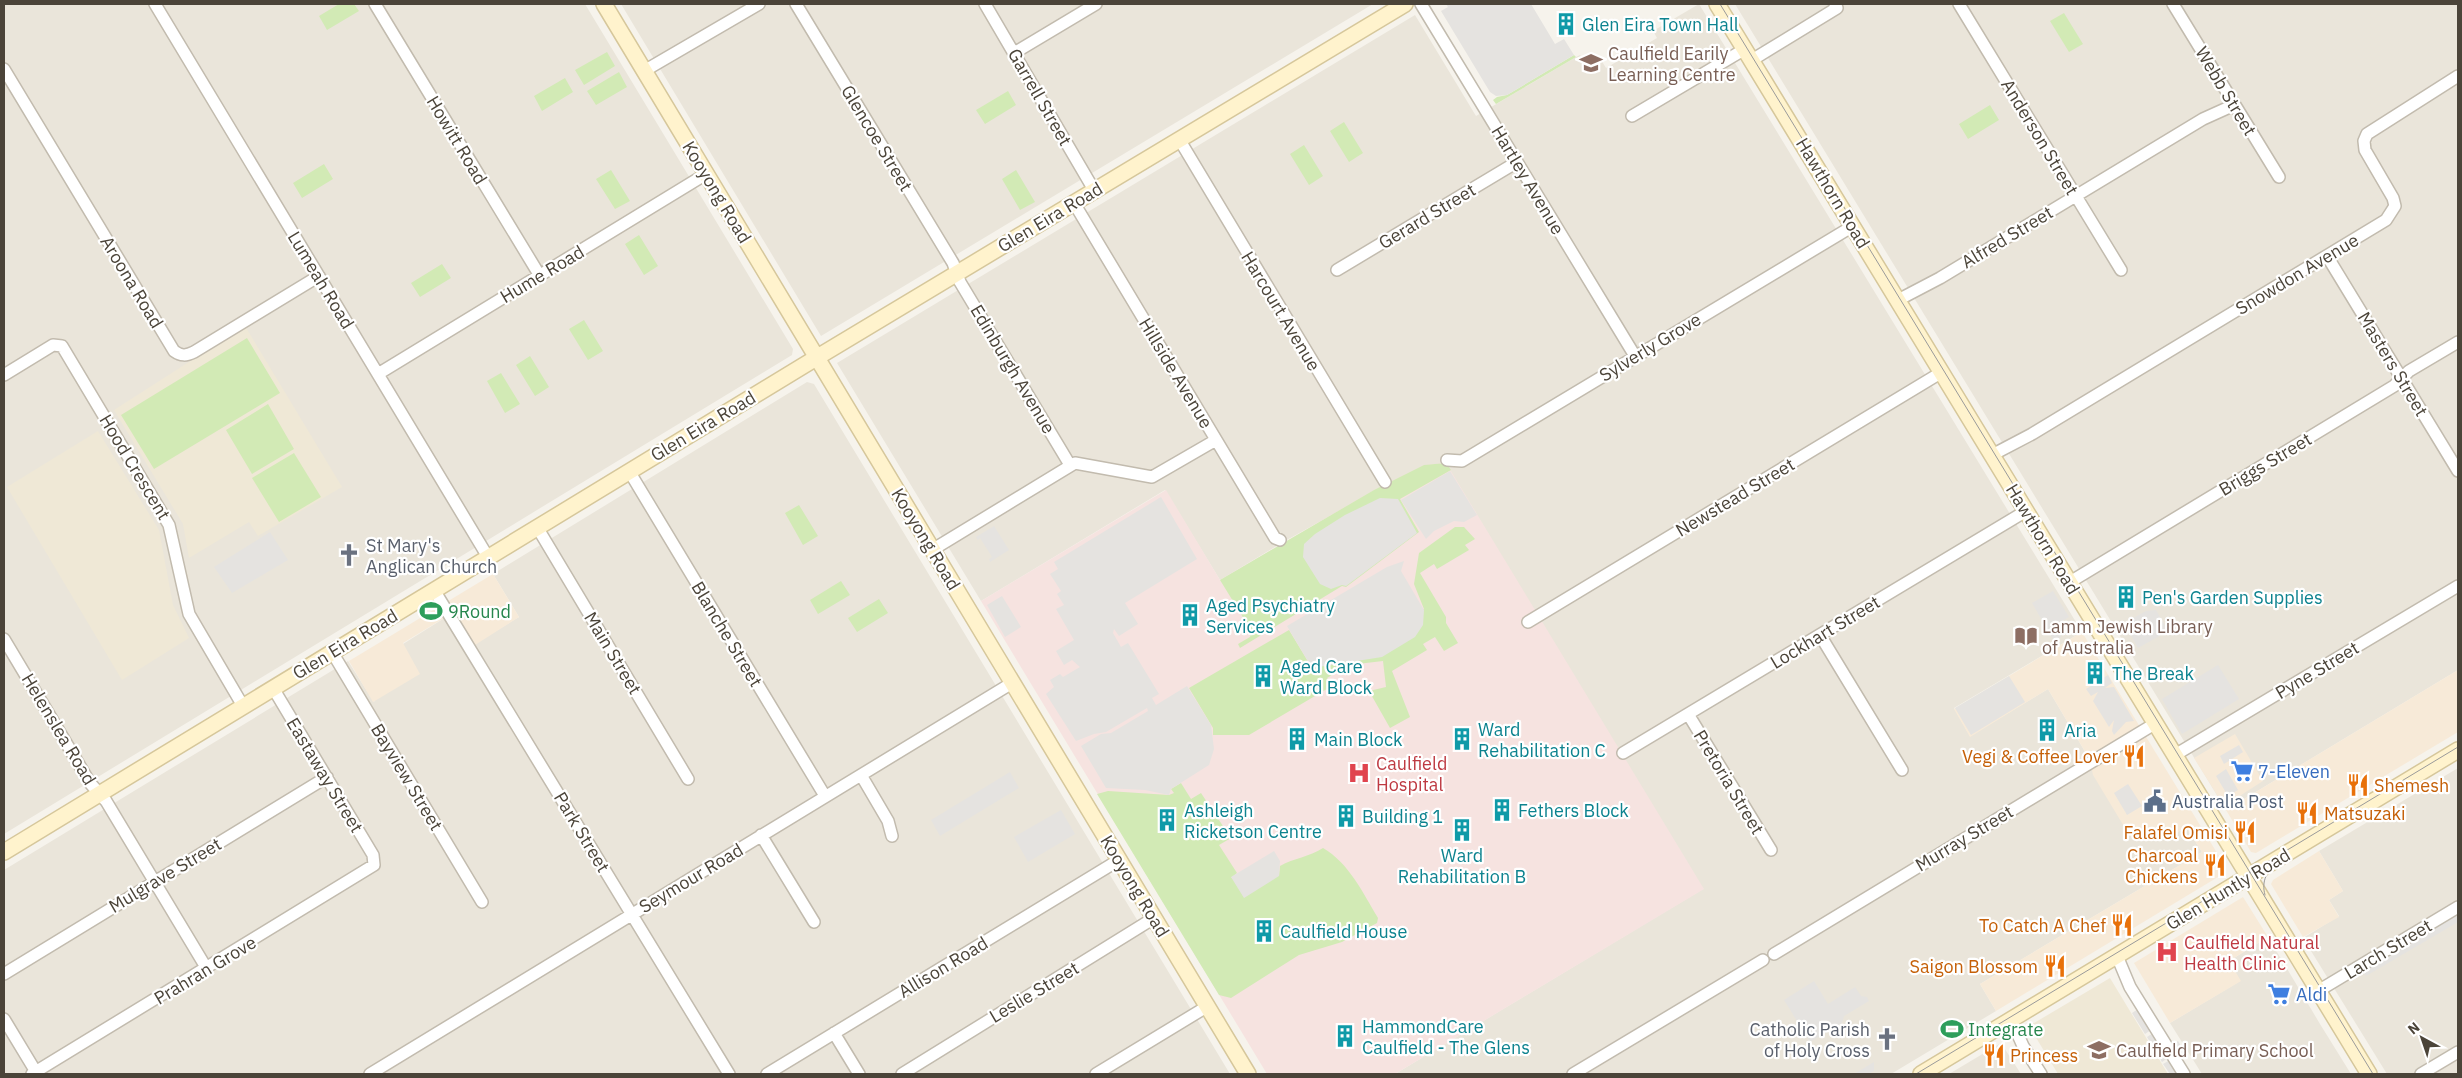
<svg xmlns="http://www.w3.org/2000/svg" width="2462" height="1078" viewBox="0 0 2462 1078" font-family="'IBM Plex Sans',sans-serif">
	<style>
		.residential { fill: #eae5da }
		.commercial { fill: #f7ead8 }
		.education { fill: #efe8d6 }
		.medical { fill: #f6e3e0 }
		.green { fill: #d2eab5 }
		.parking { fill: #e5e3e0 }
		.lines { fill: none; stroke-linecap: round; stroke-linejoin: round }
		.street-casing { stroke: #c2bbae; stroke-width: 14 }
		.secondary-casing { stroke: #d6c79b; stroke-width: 18 }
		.street { stroke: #fff; stroke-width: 11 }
		.secondary { stroke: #fff3cd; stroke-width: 15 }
		.tram { stroke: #9a9a9a; stroke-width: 1 }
		.labels { text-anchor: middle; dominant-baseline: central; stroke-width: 4.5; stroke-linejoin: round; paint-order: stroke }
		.culture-label { font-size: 18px; fill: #0d838f; stroke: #fff; text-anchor: start }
		.education-label { font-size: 18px; fill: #785e54; stroke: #fff; text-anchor: start }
		.street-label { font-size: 18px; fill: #4b4439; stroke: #fff }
		.worship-label { font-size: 18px; fill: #5b616d; stroke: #fff; text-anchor: start }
		.leisure-label { font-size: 18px; fill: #27864d; stroke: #fff; text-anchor: start }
		.food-label { font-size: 18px; fill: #c56008; stroke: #fff; text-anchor: end }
		.health-label { font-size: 18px; fill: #be3a42; stroke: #fff; text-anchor: start }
		.shop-label { font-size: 18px; fill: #366cbe; stroke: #fff; text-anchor: start }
		.service-label { font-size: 18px; fill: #4e5e75; stroke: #fff; text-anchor: start }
	</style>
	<rect width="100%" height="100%" fill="#f6f3ec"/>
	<!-- residential -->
	<path class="residential" d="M4 4H585L793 349 792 355 4 834Z
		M621 4H1373L821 336Z
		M1699 4 2082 632 1954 708 1970 736 2048 689 2090 760 2156 828 2174 830 2176 833 2186 827 2202 852 1980 984 1996 1011 1891 1074H1395L1703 889 1380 488 1285 541 1220 580 1165 490 981 601 837 363 1415 15 1476 116 1576 57 1580 55 1583 60 1593 53 1598 55 1606 68 1657 38 1653 31Z
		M1735 4H2458V670L2226 810Z
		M807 382 814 384 1230 1074H4V870L348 661 374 702 403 644 454 612 474 644 519 617 493 574Z
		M2458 768V1074H2387L2303 938 2339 916 2329 900 2343 891 2319 851Z
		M2268 937 2320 1024 2351 1074H2202L2170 1023 2240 981 2229 961Z
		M2001 1043 2021 1074H1949Z"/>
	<!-- commercial -->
	<path class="commercial" d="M493 574 519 617 475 645 454 612 403 643 420 674 373 702 349 661Z
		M2082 632 2225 866 2223 874 1996 1011 1980 984 2202 852 2186 827 2176 833 2174 831 2162 837 2156 829 2143 836 2128 833 2093 775 2090 760 2048 689 1970 737 1954 709Z
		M2458 670V732L2256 853 2251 852 2226 810Z
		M2235 734 2263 781 2224 806 2194 758Z
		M2319 851 2343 891 2329 900 2339 917 2303 937 2271 884 2273 880Z
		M2243 897 2268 937 2229 961 2241 981 2170 1023 2134 963Z"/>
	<!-- education -->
	<path class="education" d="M245 326 342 487 258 536 249 522 189 558 183 524 114 410Z
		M98 431 159 530 173 605 189 638 122 680 7 487Z
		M2110 978 2168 1074H2058L2029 1026Z"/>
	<!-- medical -->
	<path class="medical" d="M1446 463 1704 889 1395 1074H1267L981 601 1166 490 1220 580 1374 490 1424 465Z"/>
	<!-- green -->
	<path class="green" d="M339 4H354L359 11 327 30 319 16Z
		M2064 13 2083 44 2069 52 2050 21Z
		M607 52 615 66 584 85 575 70Z
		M1574 55 1576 57 1496 104 1493 100 1497 97 1507 95Z
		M619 72 627 87 596 105 587 91Z
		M565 78 573 92 542 111 534 96Z
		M1008 91 1016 105 985 124 976 110Z
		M1990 105 1999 120 1968 139 1959 124Z
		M1344 122 1363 153 1349 162 1330 131Z
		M1304 145 1323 176 1309 185 1290 154Z
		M324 164 333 179 302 198 293 183Z
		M611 170 630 201 615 209 596 179Z
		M1016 170 1035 202 1020 210 1002 179Z
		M639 235 658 266 644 275 625 244Z
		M442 264 451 278 420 297 411 283Z
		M584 320 603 351 588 360 569 329Z
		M247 338 280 393 154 469 121 415Z
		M530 356 549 387 535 396 516 365Z
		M501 373 520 404 505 413 487 381Z
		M268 404 294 449 252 474 226 430Z
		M294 453 321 497 279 522 252 478Z
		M1446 463 1451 470 1400 499 1419 532 1346 587 1342 586 1240 648 1238 644 1250 637 1252 632 1220 580 1374 490 1424 465Z
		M799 505 818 536 803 545 785 513Z
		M1455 527H1464L1475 539 1465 545 1469 550 1437 569 1434 564 1420 573 1446 617V623L1458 643 1444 651 1435 637 1423 644 1427 650 1392 671 1410 717 1390 728 1369 691 1386 687 1383 661 1349 665 1327 678 1332 686 1249 735H1213V728L1189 688 1289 630 1312 668 1424 609 1414 584 1419 553Z
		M841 581 850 595 818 614 810 600Z
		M879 599 888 613 857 632 848 618Z
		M1181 783 1191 799 1201 793 1231 838 1219 845 1237 873 1231 878 1279 876 1280 866C1294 858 1309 857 1323 848 1349 863 1363 893 1378 918L1377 923 1342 942 1299 955 1231 998 1219 995 1097 794 1108 791 1169 795 1174 793 1171 789Z"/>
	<!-- parking -->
	<path class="parking" d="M1446 4H1531L1555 44 1564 39 1574 55 1507 95 1496 96 1490 92 1441 11 1448 7Z
		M1450 471 1477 515 1464 522 1454 521 1434 531 1426 539 1401 500Z
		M1161 497 1197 559 1125 603 1138 624 1119 636 1114 629 1113 633 1121 647 1128 643 1159 694 1152 698 1156 705 1187 686 1211 725 1214 749 1209 765 1171 789 1169 795 1145 790 1106 788 1081 746 1101 734 1111 733 1148 711 1147 708 1106 732 1094 734 1076 741 1046 694 1054 687 1050 680 1060 674 1063 677 1080 667 1072 660 1064 665 1056 651 1074 640 1056 609 1064 605 1057 594 1061 591 1050 574 1058 569 1054 562Z
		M1380 498 1398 499 1417 533 1346 586 1342 585 1331 589 1320 584 1303 557 1304 544 1315 534 1345 515Z
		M994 526 1009 550 990 562 989 559 992 557 980 538 978 540 976 537Z
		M270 532 288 560 232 593 214 567Z
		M1404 561 1401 571 1424 610 1423 625 1415 637 1382 657 1312 668 1287 626 1387 567Z
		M2053 591 2069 617 2062 621 2061 637 2054 641 2032 603Z
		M1002 596 1021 627 1005 637 987 605Z
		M2156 610 2168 631 2138 648 2126 626 2130 620 2146 611Z
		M2218 665 2239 699 2182 734 2162 699Z
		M2108 675 2112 683 2105 688 2114 687 2134 721 2126 722 2114 735 2112 731 2114 720 2109 727 2093 701 2098 692 2091 696 2086 689Z
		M2009 676 2025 702 1971 735 1955 708Z
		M2239 745 2243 752 2224 764 2220 756Z
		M2226 769 2238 790 2228 796 2216 776Z
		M1010 772 1019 788 940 836 931 820Z
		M2128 784 2142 806 2127 815 2114 793Z
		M1061 810 1075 834 1028 862 1014 837Z
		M1274 851 1280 861 1279 876 1244 898 1231 877Z
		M2458 912V922L2366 976 2362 970Z
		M1814 981 1828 1004 1855 987 1861 996 1867 997 1869 1001 1844 1016 1842 1023 1810 1042 1784 1000Z
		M2138 1009 2151 1030 2145 1034 2132 1013Z
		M2153 1033 2168 1058 2162 1062 2147 1037Z
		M2178 1041 2187 1056 2180 1060 2171 1045Z
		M2170 1060 2179 1074H2170L2163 1064Z
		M1874 1062V1071L1868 1074H1854Z"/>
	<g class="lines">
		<defs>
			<path id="street" d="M155 4 488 557
				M375 4 540 276
				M796 4 953 263 960 282 1070 465
				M985 4 1094 190
				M1421 4 1635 356
				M1959 4 2121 270
				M2173 4 2279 177
				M1014 53 1096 4
				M1752 60 1837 8 1835 4
				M4 69 174 351C181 356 186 356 194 352L319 276
				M644 71 759 4
				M1632 116 1745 49
				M1179 139 1385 482
				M1074 203 1275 538 1280 540
				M2327 256 2458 471
				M1337 270 1517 162
				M1898 300 1940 278 2203 119 2234 105
				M378 374 706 174
				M4 375 53 345 62 346 169 525 189 614 243 706
				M1992 455 2032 434 2386 220 2395 206 2393 198 2365 150 2364 141 2367 134 2458 76
				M1447 460 1462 461 1853 226
				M629 471 825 796
				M537 527 688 779
				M932 550 1075 463 1152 477 1216 440
				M2070 582 2394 386 2409 371 2458 342
				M434 590 729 1074
				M1528 622 1942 372
				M1820 635 1902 770
				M4 639 90 783 106 801 207 969
				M332 652 482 902
				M1688 714 1771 850
				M1623 753 2026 511
				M2175 755 2458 586
				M861 775 888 821 892 836
				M761 835 814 922
				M1774 954 2156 723
				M2117 956 2130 987 2184 1074
				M4 974 327 777
				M2318 991 2458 907
				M4 1019 36 1072
				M2011 1019 2023 1046 2041 1074
				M834 1033 859 1074
				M32 1074 374 865 373 855 273 688
				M370 1074 1012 683
				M767 1074 1119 860
				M902 1074 1154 918
				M1096 1074 1208 1006
				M1573 1074 1763 960
				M2421 1074 2458 1052"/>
			<path id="secondary" d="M604 4 1248 1074
				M1717 4 2369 1074
				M4 852 816 358 1405 4
				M1921 1074 2458 750"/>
		</defs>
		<!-- street casing -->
		<use href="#street" class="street-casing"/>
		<!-- secondary casing -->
		<use href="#secondary" class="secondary-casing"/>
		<!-- street -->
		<use href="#street" class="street"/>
		<!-- secondary -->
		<use href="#secondary" class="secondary"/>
		<!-- tram -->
		<path class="tram" d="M1720 4 2373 1074
			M2265 895C2261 881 2267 871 2277 862
			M1916 1074 2458 747"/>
	</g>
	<!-- icons -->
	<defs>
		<symbol id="building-bare" viewBox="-9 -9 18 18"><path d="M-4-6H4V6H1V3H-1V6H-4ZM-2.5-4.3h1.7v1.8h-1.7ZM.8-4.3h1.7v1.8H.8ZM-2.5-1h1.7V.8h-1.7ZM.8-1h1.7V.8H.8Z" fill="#0f9aa8" stroke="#fff" stroke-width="2.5" paint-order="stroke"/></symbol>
		<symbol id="school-bare" viewBox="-9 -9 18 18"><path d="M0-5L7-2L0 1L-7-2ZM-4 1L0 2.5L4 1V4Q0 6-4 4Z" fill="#8d6e63" stroke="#fff" stroke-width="2.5" paint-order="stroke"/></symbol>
		<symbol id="church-bare" viewBox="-9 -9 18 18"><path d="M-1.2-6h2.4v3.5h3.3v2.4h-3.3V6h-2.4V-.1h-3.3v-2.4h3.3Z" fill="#6b7280" stroke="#fff" stroke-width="2.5" paint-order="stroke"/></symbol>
		<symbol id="stadium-bare" viewBox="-9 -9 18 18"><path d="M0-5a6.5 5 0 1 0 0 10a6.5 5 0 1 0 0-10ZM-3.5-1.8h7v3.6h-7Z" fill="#2e9e5b" stroke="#fff" stroke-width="2.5" paint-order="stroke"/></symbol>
		<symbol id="library-bare" viewBox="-9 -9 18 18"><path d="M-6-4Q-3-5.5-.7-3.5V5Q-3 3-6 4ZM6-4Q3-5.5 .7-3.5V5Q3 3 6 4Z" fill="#8d6e63" stroke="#fff" stroke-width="2.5" paint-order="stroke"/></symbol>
		<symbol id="restaurant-bare" viewBox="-9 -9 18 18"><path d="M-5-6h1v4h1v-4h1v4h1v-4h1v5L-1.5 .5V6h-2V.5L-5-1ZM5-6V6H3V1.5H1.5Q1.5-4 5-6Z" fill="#e8710a" stroke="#fff" stroke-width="2.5" paint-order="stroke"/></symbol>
		<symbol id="supermarket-bare" viewBox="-9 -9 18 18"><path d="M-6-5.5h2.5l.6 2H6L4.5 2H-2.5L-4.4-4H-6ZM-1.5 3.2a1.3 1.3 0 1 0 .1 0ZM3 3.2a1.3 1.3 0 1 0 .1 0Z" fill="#3f7fe0" stroke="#fff" stroke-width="2.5" paint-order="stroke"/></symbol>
		<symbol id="hospital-bare" viewBox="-9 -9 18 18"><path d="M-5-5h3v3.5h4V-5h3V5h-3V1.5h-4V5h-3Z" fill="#e0444e" stroke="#fff" stroke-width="2.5" paint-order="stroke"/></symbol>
		<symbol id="civic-bare" viewBox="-9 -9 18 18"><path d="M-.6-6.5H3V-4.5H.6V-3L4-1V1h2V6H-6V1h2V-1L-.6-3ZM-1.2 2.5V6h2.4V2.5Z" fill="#5c6f8a" stroke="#fff" stroke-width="2.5" paint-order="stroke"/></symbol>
	</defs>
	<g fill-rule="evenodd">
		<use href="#building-bare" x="1550" y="8" width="32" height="32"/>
		<use href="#school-bare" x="1575" y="47" width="32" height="32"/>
		<use href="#church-bare" x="333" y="539" width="32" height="32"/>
		<use href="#building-bare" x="2110" y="581" width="32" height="32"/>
		<use href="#stadium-bare" x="415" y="595" width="32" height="32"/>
		<use href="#building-bare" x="1174" y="599" width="32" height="32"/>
		<use href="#library-bare" x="2010" y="620" width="32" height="32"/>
		<use href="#building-bare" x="2079" y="657" width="32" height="32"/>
		<use href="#building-bare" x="1247" y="660" width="32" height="32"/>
		<use href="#building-bare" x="2031" y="714" width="32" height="32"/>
		<use href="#building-bare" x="1281" y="723" width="32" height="32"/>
		<use href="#building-bare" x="1446" y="723" width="32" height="32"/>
		<use href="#restaurant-bare" x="2118" y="740" width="32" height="32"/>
		<use href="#supermarket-bare" x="2226" y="755" width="32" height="32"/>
		<use href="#hospital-bare" x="1343" y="757" width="32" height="32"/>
		<use href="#restaurant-bare" x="2342" y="769" width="32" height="32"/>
		<use href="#civic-bare" x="2139" y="785" width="32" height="32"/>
		<use href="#building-bare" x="1486" y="794" width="32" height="32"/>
		<use href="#restaurant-bare" x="2291" y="797" width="32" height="32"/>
		<use href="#building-bare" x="1330" y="800" width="32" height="32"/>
		<use href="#building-bare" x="1151" y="804" width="32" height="32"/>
		<use href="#building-bare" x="1446" y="814" width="32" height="32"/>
		<use href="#restaurant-bare" x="2229" y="816" width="32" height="32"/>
		<use href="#restaurant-bare" x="2199" y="849" width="32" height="32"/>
		<use href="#restaurant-bare" x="2106" y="909" width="32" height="32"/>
		<use href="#building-bare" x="1248" y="915" width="32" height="32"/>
		<use href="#hospital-bare" x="2151" y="936" width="32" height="32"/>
		<use href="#restaurant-bare" x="2039" y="950" width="32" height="32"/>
		<use href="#supermarket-bare" x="2263" y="978" width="32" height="32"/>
		<use href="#stadium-bare" x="1936" y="1013" width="32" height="32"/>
		<use href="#building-bare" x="1329" y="1020" width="32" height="32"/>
		<use href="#church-bare" x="1871" y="1023" width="32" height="32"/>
		<use href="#school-bare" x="2083" y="1034" width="32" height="32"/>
		<use href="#restaurant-bare" x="1978" y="1039" width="32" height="32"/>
	</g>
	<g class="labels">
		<!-- culture labels -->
		<g class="culture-label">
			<text x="1582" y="24">Glen Eira Town Hall</text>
			<text x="2142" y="597">Pen's Garden Supplies</text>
			<text x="1206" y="605">Aged Psychiatry<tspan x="1206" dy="21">Services</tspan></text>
			<text x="1280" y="666">Aged Care<tspan x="1280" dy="21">Ward Block</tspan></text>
			<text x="2112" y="673">The Break</text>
			<text x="1478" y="729">Ward<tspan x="1478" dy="21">Rehabilitation C</tspan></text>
			<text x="2064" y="730">Aria</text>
			<text x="1314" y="739">Main Block</text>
			<text x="1184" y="810">Ashleigh<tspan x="1184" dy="21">Ricketson Centre</tspan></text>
			<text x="1518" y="810">Fethers Block</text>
			<text x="1362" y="816">Building 1</text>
			<text x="1462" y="855" text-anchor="middle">Ward<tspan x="1462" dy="21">Rehabilitation B</tspan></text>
			<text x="1280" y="931">Caulfield House</text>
			<text x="1362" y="1026">HammondCare<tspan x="1362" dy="21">Caulfield - The Glens</tspan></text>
		</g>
		<!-- education labels -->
		<g class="education-label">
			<text x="1608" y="53">Caulfield Earily<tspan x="1608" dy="21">Learning Centre</tspan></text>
			<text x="2042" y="626">Lamm Jewish Library<tspan x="2042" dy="21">of Australia</tspan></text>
			<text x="2116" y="1050">Caulfield Primary School</text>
		</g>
		<!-- street labels -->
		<g class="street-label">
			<text transform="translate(2226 91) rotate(59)">Webb Street</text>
			<text transform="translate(1040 97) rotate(60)">Garrell Street</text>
			<text transform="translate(2040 137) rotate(59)">Anderson Street</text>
			<text transform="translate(877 138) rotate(59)">Glencoe Street</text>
			<text transform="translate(457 140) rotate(59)">Howitt Road</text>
			<text transform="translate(1528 180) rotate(59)">Hartley Avenue</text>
			<text transform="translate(717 192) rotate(59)">Kooyong Road</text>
			<text transform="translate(1833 193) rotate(59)">Hawthorn Road</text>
			<text transform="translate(1427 216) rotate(-31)">Gerard Street</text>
			<text transform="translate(1050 217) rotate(-31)">Glen Eira Road</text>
			<text transform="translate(2007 237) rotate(-31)">Alfred Street</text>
			<text transform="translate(542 274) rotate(-31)">Hume Road</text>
			<text transform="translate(2297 274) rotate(-31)">Snowdon Avenue</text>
			<text transform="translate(321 280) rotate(59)">Lumeah Road</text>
			<text transform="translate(132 282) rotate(59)">Aroona Road</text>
			<text transform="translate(1281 311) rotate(59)">Harcourt Avenue</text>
			<text transform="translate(1650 347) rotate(-31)">Sylverly Grove</text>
			<text transform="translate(2393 364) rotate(59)">Masters Street</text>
			<text transform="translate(1013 369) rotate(59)">Edinburgh Avenue</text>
			<text transform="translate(1176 373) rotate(59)">Hillside Avenue</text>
			<text transform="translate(703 426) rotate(-31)">Glen Eira Road</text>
			<text transform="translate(2265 464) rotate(-31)">Briggs Street</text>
			<text transform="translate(135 467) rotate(59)">Hood Crescent</text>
			<text transform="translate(1735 497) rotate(-31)">Newstead Street</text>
			<text transform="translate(926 539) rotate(59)">Kooyong Road</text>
			<text transform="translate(2043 539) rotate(59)">Hawthorn Road</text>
			<text transform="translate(1825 632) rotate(-31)">Lockhart Street</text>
			<text transform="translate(727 634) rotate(59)">Blanche Street</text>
			<text transform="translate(345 644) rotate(-31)">Glen Eira Road</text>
			<text transform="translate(613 653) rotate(59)">Main Street</text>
			<text transform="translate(2317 670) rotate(-31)">Pyne Street</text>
			<text transform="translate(59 729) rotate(59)">Helenslea Road</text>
			<text transform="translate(325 775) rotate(59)">Eastaway Street</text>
			<text transform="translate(407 777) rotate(59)">Bayview Street</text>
			<text transform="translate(1729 782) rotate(59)">Pretoria Street</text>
			<text transform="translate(582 832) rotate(59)">Park Street</text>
			<text transform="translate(1964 838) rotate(-31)">Murray Street</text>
			<text transform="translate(165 875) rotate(-31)">Mulgrave Street</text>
			<text transform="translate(691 878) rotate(-31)">Seymour Road</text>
			<text transform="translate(1135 886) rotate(59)">Kooyong Road</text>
			<text transform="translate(2228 889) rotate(-31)">Glen Huntly Road</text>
			<text transform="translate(2388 949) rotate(-31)">Larch Street</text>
			<text transform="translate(943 967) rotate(-31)">Allison Road</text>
			<text transform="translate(205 970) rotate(-31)">Prahran Grove</text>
			<text transform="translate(1034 992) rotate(-31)">Leslie Street</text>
		</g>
		<!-- worship labels -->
		<g class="worship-label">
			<text x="366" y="545">St Mary's<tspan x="366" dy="21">Anglican Church</tspan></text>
			<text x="1870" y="1029" text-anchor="end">Catholic Parish<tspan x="1870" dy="21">of Holy Cross</tspan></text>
		</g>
		<!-- leisure labels -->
		<g class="leisure-label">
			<text x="448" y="611">9Round</text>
			<text x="1968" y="1029">Integrate</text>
		</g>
		<!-- food labels -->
		<g class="food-label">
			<text x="2118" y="756">Vegi &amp; Coffee Lover</text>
			<text x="2374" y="785" text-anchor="start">Shemesh</text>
			<text x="2324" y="813" text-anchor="start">Matsuzaki</text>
			<text x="2228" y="832">Falafel Omisi</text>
			<text x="2198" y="855">Charcoal<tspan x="2198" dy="21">Chickens</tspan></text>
			<text x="2106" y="925">To Catch A Chef</text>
			<text x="2038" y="966">Saigon Blossom</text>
			<text x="2010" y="1055" text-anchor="start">Princess</text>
		</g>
		<!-- health labels -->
		<g class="health-label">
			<text x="1376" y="763">Caulfield<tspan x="1376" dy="21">Hospital</tspan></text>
			<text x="2184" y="942">Caulfield Natural<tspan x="2184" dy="21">Health Clinic</tspan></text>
		</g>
		<!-- shop labels -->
		<g class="shop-label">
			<text x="2258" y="771">7-Eleven</text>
			<text x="2296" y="994">Aldi</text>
		</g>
		<!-- service labels -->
		<g class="service-label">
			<text x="2172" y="801">Australia Post</text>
		</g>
	</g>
	<!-- border -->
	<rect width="2462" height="1078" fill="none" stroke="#4b4439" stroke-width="10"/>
	<!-- north arrow -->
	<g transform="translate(2422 1038) rotate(320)" stroke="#ffffff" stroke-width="4" paint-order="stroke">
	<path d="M0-4L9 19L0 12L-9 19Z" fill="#4b4439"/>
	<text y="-8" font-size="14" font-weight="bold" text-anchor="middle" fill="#4b4439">N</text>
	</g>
</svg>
